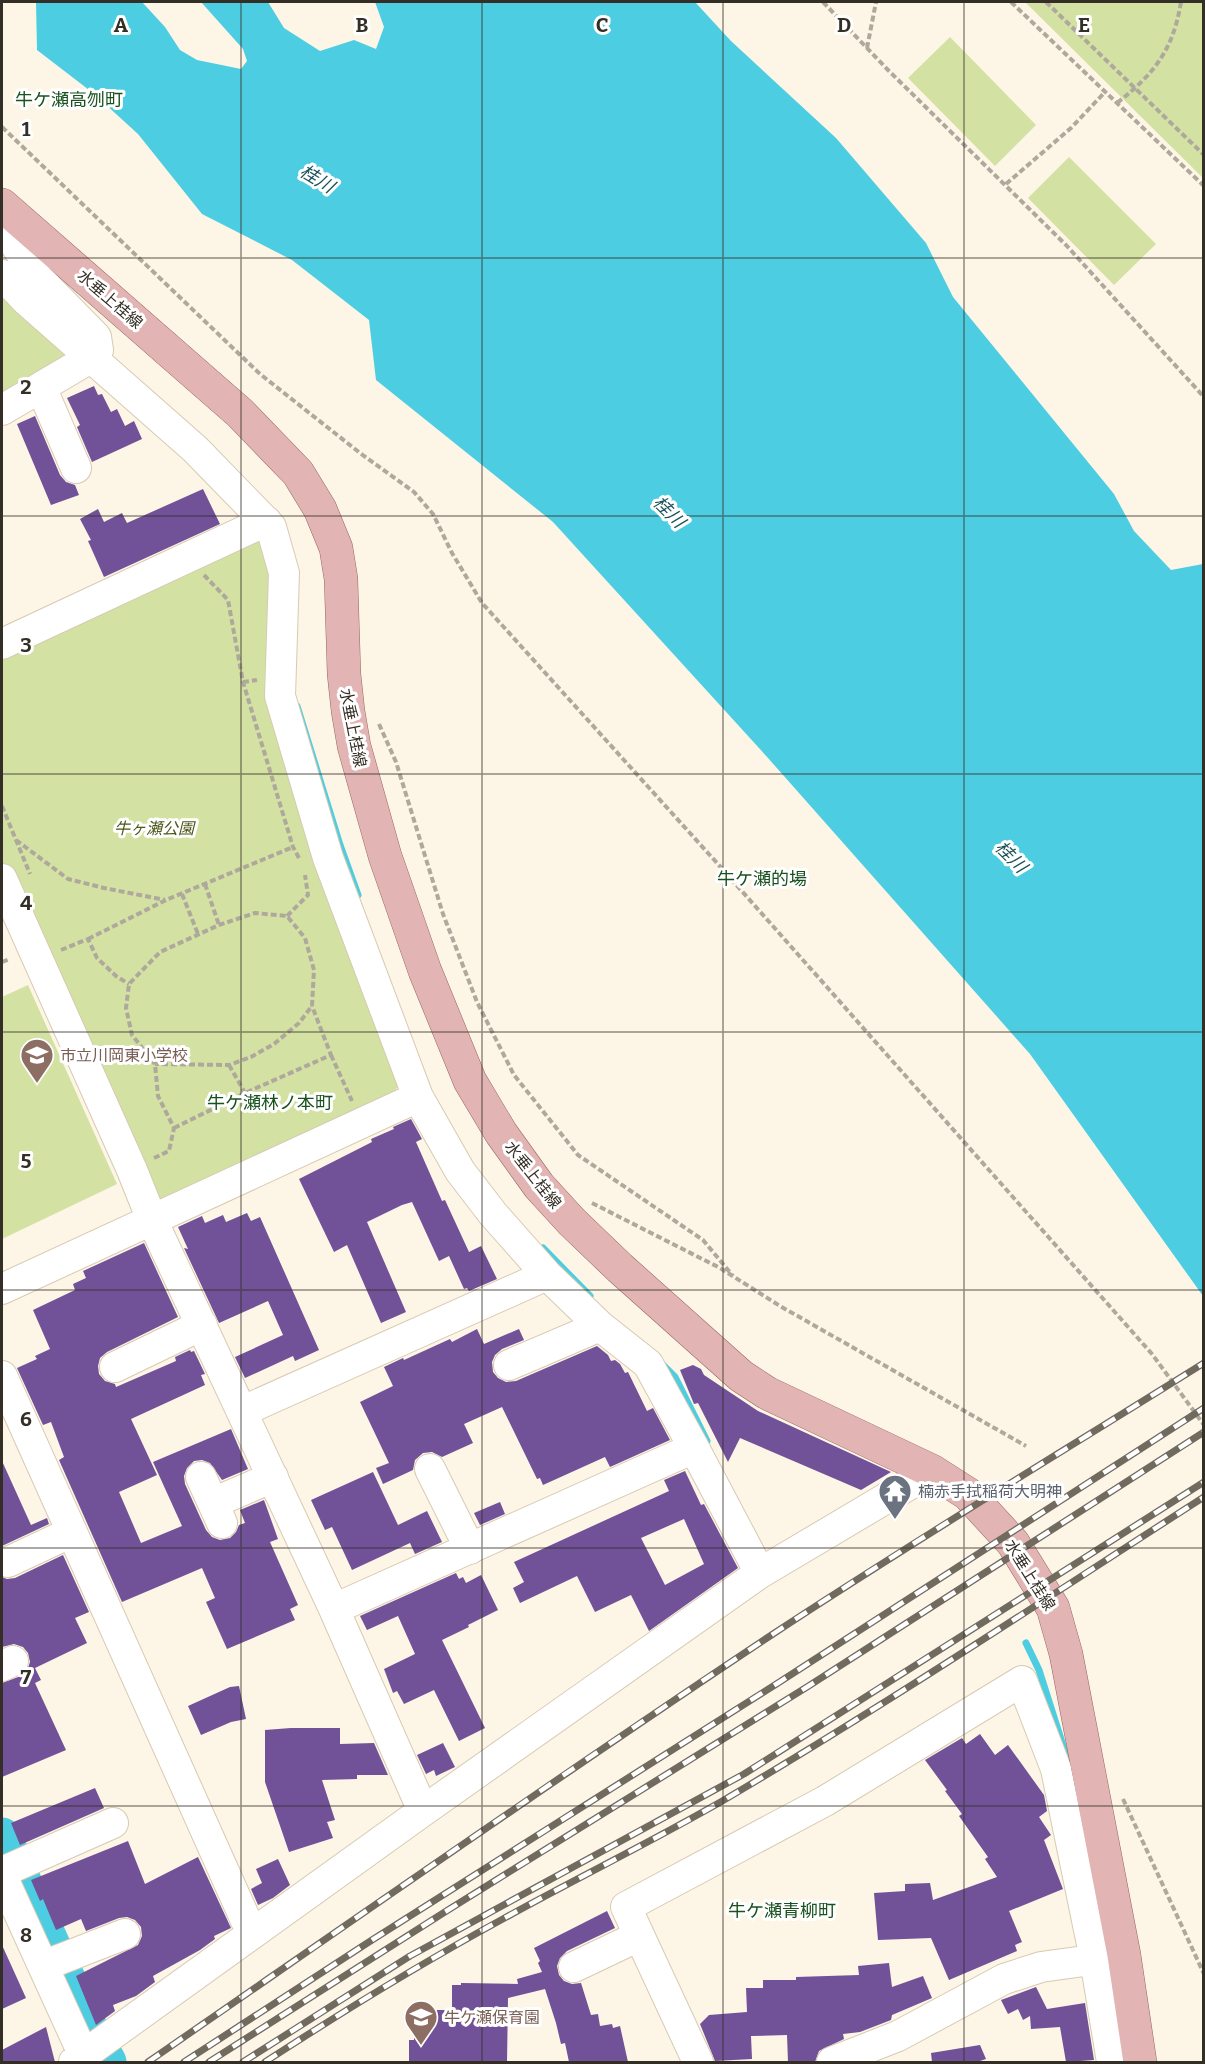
<svg xmlns="http://www.w3.org/2000/svg" width="1205" height="2064" viewBox="0 0 1205 2064" font-family="Bitter,'Noto Sans JP',serif">
	<style>
		.green { fill: #d3e2a3 }
		.water { fill: #4dcde1 }
		.lines { fill: none; stroke-linecap: round; stroke-linejoin: round }
		.stream { stroke: #4dcde1; stroke-width: 7 }
		.river { stroke: #4dcde1; stroke-width: 39 }
		.building { fill: #715197; fill-rule: evenodd }
		.minor-casing { stroke: #d7cab2; stroke-width: 32 }
		.major-casing { stroke: #986560; stroke-width: 34 }
		.path { stroke: #afa89c; stroke-width: 4; stroke-dasharray: 6 3; stroke-linecap: butt }
		.minor { stroke: #fff; stroke-width: 30 }
		.major { stroke: #e2b4b3; stroke-width: 33 }
		.rail-casing { stroke: #706a5f; stroke-width: 7 }
		.rail { stroke: #fff; stroke-width: 4.5; stroke-dasharray: 14; stroke-linecap: butt }
		.grid { fill: none; stroke: #342f26; stroke-width: 1.5; stroke-opacity: 0.55 }
		.labels { text-anchor: middle; dominant-baseline: central; stroke-width: 6; stroke-linejoin: round; paint-order: stroke }
		.street-label { font-size: 16px; fill: #342f26; stroke: #fff }
		.park-label { font-size: 16px; font-style: italic; fill: #4c5718; stroke: #fff }
		.education-label { font-size: 16px; fill: #785e54; stroke: #fff; text-anchor: start }
		.worship-label { font-size: 16px; fill: #5b616d; stroke: #fff; text-anchor: start }
		.neighbourhood-label { font-size: 18px; fill: #19521f; stroke: #fff }
		.water-label { font-size: 18px; font-style: italic; fill: #1b515a; stroke: #fff }
		.grid-label { font-size: 20px; text-anchor: middle; font-weight: bold; fill: #342f26; stroke: #fff; stroke-width: 6; stroke-linejoin: round; paint-order: stroke }
	</style>
	<rect width="100%" height="100%" fill="#fdf5e6"/>
	<!-- green -->
	<path class="green" d="M1025 2H1203V178Z
		M950 37 1036 125 995 166 908 78Z
		M1069 157 1156 244 1114 285 1028 198Z
		M2 287 69 349V361L2 400Z
		M262 539 272 570 267 671 402 1080 393 1094 167 1202 152 1198 2 860V653Z
		M28 985 117 1184 2 1239V997Z"/>
	<!-- water -->
	<path class="water" d="M36 2H142L165 27 180 50 197 60 241 69 247 61 243 49 201 2H268L284 28 320 51 354 40 376 49 384 27 375 2H695L731 41 836 138 926 243 953 297 1114 494 1134 531 1171 570 1203 564V1296L1030 1054 768 758 553 522 376 380 369 320 292 260 202 214 138 134 93 93 37 50Z"/>
	<g class="lines">
		<!-- stream -->
		<path class="stream" d="M297 706 340 845 358 895
			M543 1248 590 1296
			M663 1365 675 1377 707 1441
			M1026 1643 1039 1670 1072 1774"/>
		<!-- river -->
		<path class="river" d="M2 1837 90 2032 107 2062"/>
	</g>
	<!-- building -->
	<path class="building" d="M94 386 98 395 102 394 111 412 117 409 125 426 134 421 142 439 92 462 77 427 80 425 67 398Z
		M35 416 60 475 66 482 75 485 79 495 51 505 17 424Z
		M203 489 220 524 104 577 88 541 91 540 80 519 98 509 104 522 122 513 127 523Z
		M411 1119 422 1139 416 1142 442 1201 445 1200 469 1252 481 1246 497 1279 469 1291 467 1288 464 1289 449 1256 439 1261 412 1202 402 1205 367 1222 406 1312 381 1323 347 1245 334 1252 299 1179 372 1142 371 1139 394 1129 393 1127Z
		M247 1213 251 1221 260 1217 319 1350 295 1361 293 1356 245 1378 235 1357 283 1335 268 1301 219 1323 184 1248 188 1249 178 1227 202 1216 205 1223 223 1215 226 1222Z
		M144 1243 178 1317 107 1352 100 1358 98 1366 99 1374 105 1381 115 1384 116 1387 176 1361 175 1357 190 1350 191 1352 194 1351 205 1374 201 1375 205 1385 131 1419 157 1475 119 1492 141 1543 182 1526 153 1462 231 1429 248 1469 222 1480 210 1463 202 1460 194 1461 187 1468 184 1476 185 1484 206 1530 212 1537 220 1540 230 1538 236 1532 239 1525 245 1523 240 1510 264 1500 278 1539 270 1542 298 1605 290 1609 295 1620 227 1649 206 1602 215 1598 202 1568 122 1602 59 1460 64 1457 51 1422 43 1425 17 1368 37 1359 35 1356 50 1349 33 1310 75 1290 73 1284 86 1278 83 1271Z
		M477 1329 484 1344 519 1329 524 1340 502 1349 495 1355 492 1362 493 1372 498 1378 506 1382 516 1381 597 1346 608 1355 611 1361 615 1360 620 1364 625 1373 628 1372 647 1411 653 1408 670 1440 610 1467 605 1457 543 1485 540 1478 537 1479 502 1407 464 1424 473 1443 442 1457 432 1452 423 1453 415 1460 413 1470 383 1484 376 1468 389 1463 360 1402 393 1386 384 1367 403 1358 404 1360 450 1339 452 1342Z
		M693 1365 701 1369 704 1375 758 1411 891 1472 861 1490 740 1438 728 1462 698 1403 694 1404 680 1370Z
		M2 1461 31 1525 47 1518 49 1524 2 1546Z
		M685 1471 701 1505 704 1504 738 1568 649 1631 631 1595 595 1612 577 1576 520 1603 513 1588 524 1582 514 1562 669 1491 664 1480ZM684 1519 704 1564 665 1585 641 1538Z
		M373 1472 398 1525 427 1511 442 1542 415 1554 410 1543 352 1570 332 1527 325 1530 311 1500Z
		M500 1502 505 1514 480 1525 474 1513Z
		M63 1555 89 1612 75 1618 87 1643 35 1668 41 1680 35 1683 66 1750 2 1777V1683L21 1676 27 1671 30 1662 28 1653 23 1647 14 1644 2 1647V1577L7 1579 15 1578Z
		M456 1573 459 1579 463 1577 466 1583 481 1575 498 1610 468 1625 469 1627 442 1640 485 1728 459 1741 434 1690 404 1704 397 1691 393 1693 384 1669 415 1654 398 1616 367 1630 360 1616Z
		M239 1686 246 1719 231 1722 201 1735 188 1706 230 1687Z
		M291 1728H340V1744L374 1743 388 1775H357V1779L322 1780 335 1820 327 1822 333 1838 289 1852 265 1782V1730Z
		M980 1734 995 1755 1008 1745 1044 1795 1047 1811 1039 1817 1051 1835 1044 1840 1063 1889 1009 1911 1022 1942 1015 1945 1017 1951 949 1980 931 1938 878 1940 874 1893 905 1891V1884L930 1883 933 1900 997 1877 985 1859 988 1857 959 1816 962 1814 945 1791 947 1790 925 1760 962 1738 966 1744Z
		M443 1743 455 1767 436 1776 434 1770 426 1774 417 1755Z
		M95 1788 104 1808 20 1845 11 1823Z
		M128 1841 145 1884 198 1857 231 1928 214 1936 215 1939 200 1950 153 1976 155 1982 136 1996 113 2005 115 2011 96 2025 76 1976 138 1945 142 1936 141 1927 135 1920 127 1917 119 1918 86 1931 81 1919 56 1930 43 1899 40 1901 31 1880Z
		M278 1859 290 1885 273 1898 258 1905 251 1889 262 1883 256 1869Z
		M607 1911 615 1928 567 1951 560 1958 557 1966 559 1975 564 1981 572 1984 581 1983 591 2015 598 2014 600 2026 612 2024 613 2028 620 2026 628 2062H569L565 2043 561 2044 556 2023 545 1989 508 1998 507 2062H409V2040H414V2010H452V1985H461V1983L518 1984 517 1979 542 1972 538 1963 540 1961 534 1948Z
		M2 1945 26 1998 2 2009Z
		M889 1963 892 1987 923 1976 932 1998 892 2015 891 2020 860 2032 843 2034 844 2039 819 2051 815 2062H788L787 2035 751 2036 752 2059 715 2061 700 2024 709 2015 747 2012 746 1988H763V1980H796V1977L859 1975 858 1966Z
		M1036 1987 1047 2009 1085 2003 1094 2060 1066 2062 1060 2027 1031 2029 1030 2016 1023 2020 1018 2009 1008 2014 1001 2000Z
		M46 2027 55 2062H2V2050Z
		M980 2045 986 2059 977 2062H932L931 2053Z"/>
	<g class="lines">
		<defs>
			<path id="minor" d="M2 225 38 278 96 337 98 350 92 357 2 410
				M2 275 27 301 195 449 271 527 284 573 280 696 328 858 418 1097 460 1171 493 1214 547 1275 600 1326 648 1364 694 1448 760 1573
				M41 387 76 468
				M2 644 266 521
				M2 879 132 1170 152 1220 334 1609 423 1811
				M2 1289 418 1097
				M509 1365 600 1326
				M115 1367 202 1325
				M2 1376 252 1934
				M243 1411 547 1275
				M430 1469 470 1549
				M201 1477 222 1523
				M213 1503 273 1477
				M8 1562 72 1532
				M334 1609 694 1448
				M2 1666 13 1661
				M2 1872 113 1823
				M2 1876 84 2056
				M43 1966 125 1934
				M574 1967 639 1936
				M74 2062 423 1811 760 1573 932 1471
				M698 2062 626 1907 825 1801 1022 1681 1056 1769 1095 1959 1112 2062
				M832 2062 898 2036 1004 1979 1041 1967 1113 1957"/>
			<path id="major" d="M2 205 240 413 298 473 320 509 336 548 341 579 344 674 348 711 354 746 385 856 425 971 470 1081 501 1133 539 1186 572 1222 620 1268 741 1376 767 1393 932 1471 968 1494 1013 1543 1053 1608 1066 1654 1124 1955 1140 2062"/>
		</defs>
		<!-- minor casing -->
		<use href="#minor" class="minor-casing"/>
		<!-- major casing -->
		<use href="#major" class="major-casing"/>
		<!-- path -->
		<path class="path" d="M823 2 889 71 1066 245 1204 397
			M1011 2 1204 186
			M1046 2 1204 155
			M867 48 876 2
			M1117 103C1155 73 1173 50 1181 2
			M2 127 260 374 360 453 414 492 433 514 452 553 482 603 717 863 1152 1354 1204 1425
			M1006 184 1071 128 1105 92
			M204 575 228 600 243 682 293 847 300 860
			M243 682 257 680
			M379 724 396 762 443 914 477 1002 514 1075 578 1155 703 1240 733 1276
			M2 806 30 874
			M16 840 68 879 104 888 165 900
			M205 884 219 925
			M182 894 198 934
			M287 916 308 895 305 875
			M88 939 166 900 293 847
			M61 950 88 939 97 958 116 976 129 984
			M2 962 10 959
			M331 1055 352 1101
			M229 1065 245 1093
			M174 1128 245 1093 331 1055 312 1006
			M154 1158 169 1151 174 1128 158 1096 155 1064 132 1035 126 1008 129 984 160 952 219 925 255 913 287 916 305 938 314 970 312 1006 299 1023 274 1044 251 1057 229 1065 155 1064
			M592 1203 720 1268 780 1306 1026 1446
			M1123 1799 1204 1974"/>
		<!-- minor -->
		<use href="#minor" class="minor"/>
		<!-- major -->
		<use href="#major" class="major"/>
		<defs>
			<path id="rail" d="M148 2062C355 1919 562 1774 773 1634 914 1541 1060 1453 1204 1363
				M184 2062 372 1940 778 1683 1204 1408
				M209 2062 448 1910 807 1687 1204 1432
				M243 2062 410 1956 744 1774 1204 1482
				M265 2062C342 2012 420 1964 501 1920 575 1879 651 1842 724 1800 887 1704 1045 1599 1204 1497"/>
		</defs>
		<!-- rail casing -->
		<use href="#rail" class="rail-casing"/>
		<!-- rail -->
		<use href="#rail" class="rail"/>
	</g>
	<!-- grid -->
	<path class="grid" d="M241 2V2062M482 2V2062M723 2V2062M964 2V2062M2 258H1204M2 516H1204M2 774H1204M2 1032H1204M2 1290H1204M2 1548H1204M2 1806H1204"/>
	<!-- icons -->
	<defs>
		<symbol id="school-pin" viewBox="-11 -11 22 30"><path d="M0 17L-7.5 6A9.5 9.5 0 1 1 7.5 6Z" fill="#8d6e63" stroke="#fff"/><path d="M0-5L7-2L0 1L-7-2ZM-4 1L0 2.5L4 1V4Q0 6-4 4Z" fill="#fff"/></symbol>
		<symbol id="temple-pin" viewBox="-11 -11 22 30"><path d="M0 17L-7.5 6A9.5 9.5 0 1 1 7.5 6Z" fill="#6b7280" stroke="#fff"/><path d="M0-6L5-2H3V0L6.5 2.5H4V6H1.5V3h-3V6H-4V2.5H-6.5L-3 0V-2H-5Z" fill="#fff"/></symbol>
	</defs>
	<g fill-rule="evenodd">
		<use href="#school-pin" x="18" y="1036" width="38" height="52"/>
		<use href="#temple-pin" x="876" y="1472" width="38" height="52"/>
		<use href="#school-pin" x="402" y="1998" width="38" height="52"/>
	</g>
	<g class="labels">
		<!-- street labels -->
		<g class="street-label">
			<text transform="translate(110 299) rotate(41)">水垂上桂線</text>
			<text transform="translate(353 728) rotate(79)">水垂上桂線</text>
			<text transform="translate(533 1175) rotate(52)">水垂上桂線</text>
			<text transform="translate(1030 1575) rotate(58)">水垂上桂線</text>
		</g>
		<!-- park labels -->
		<g class="park-label">
			<text x="154" y="828">牛ヶ瀬公園</text>
		</g>
		<!-- education labels -->
		<g class="education-label">
			<text x="60" y="1055">市立川岡東小学校</text>
			<text x="444" y="2017">牛ケ瀬保育園</text>
		</g>
		<!-- worship labels -->
		<g class="worship-label">
			<text x="918" y="1491">楠赤手拭稲荷大明神</text>
		</g>
		<!-- neighbourhood labels -->
		<g class="neighbourhood-label">
			<text x="69" y="100">牛ケ瀬高刎町</text>
			<text x="762" y="879">牛ケ瀬的場</text>
			<text x="270" y="1103">牛ケ瀬林ノ本町</text>
			<text x="782" y="1911">牛ケ瀬青柳町</text>
		</g>
		<!-- water labels -->
		<g class="water-label">
			<text transform="translate(317 179) rotate(31)">桂川</text>
			<text transform="translate(669 512) rotate(45)">桂川</text>
			<text transform="translate(1011 857) rotate(45)">桂川</text>
		</g>
	</g>
	<g class="grid-label">
		<text x="121" y="32">A</text>
		<text x="362" y="32">B</text>
		<text x="602" y="32">C</text>
		<text x="844" y="32">D</text>
		<text x="1084" y="32">E</text>
		<text x="26" y="136">1</text>
		<text x="26" y="394">2</text>
		<text x="26" y="652">3</text>
		<text x="26" y="910">4</text>
		<text x="26" y="1168">5</text>
		<text x="26" y="1426">6</text>
		<text x="26" y="1684">7</text>
		<text x="26" y="1942">8</text>
	</g>
	<!-- border -->
	<rect width="1205" height="2064" fill="none" stroke="#342f26" stroke-width="6"/>
</svg>
